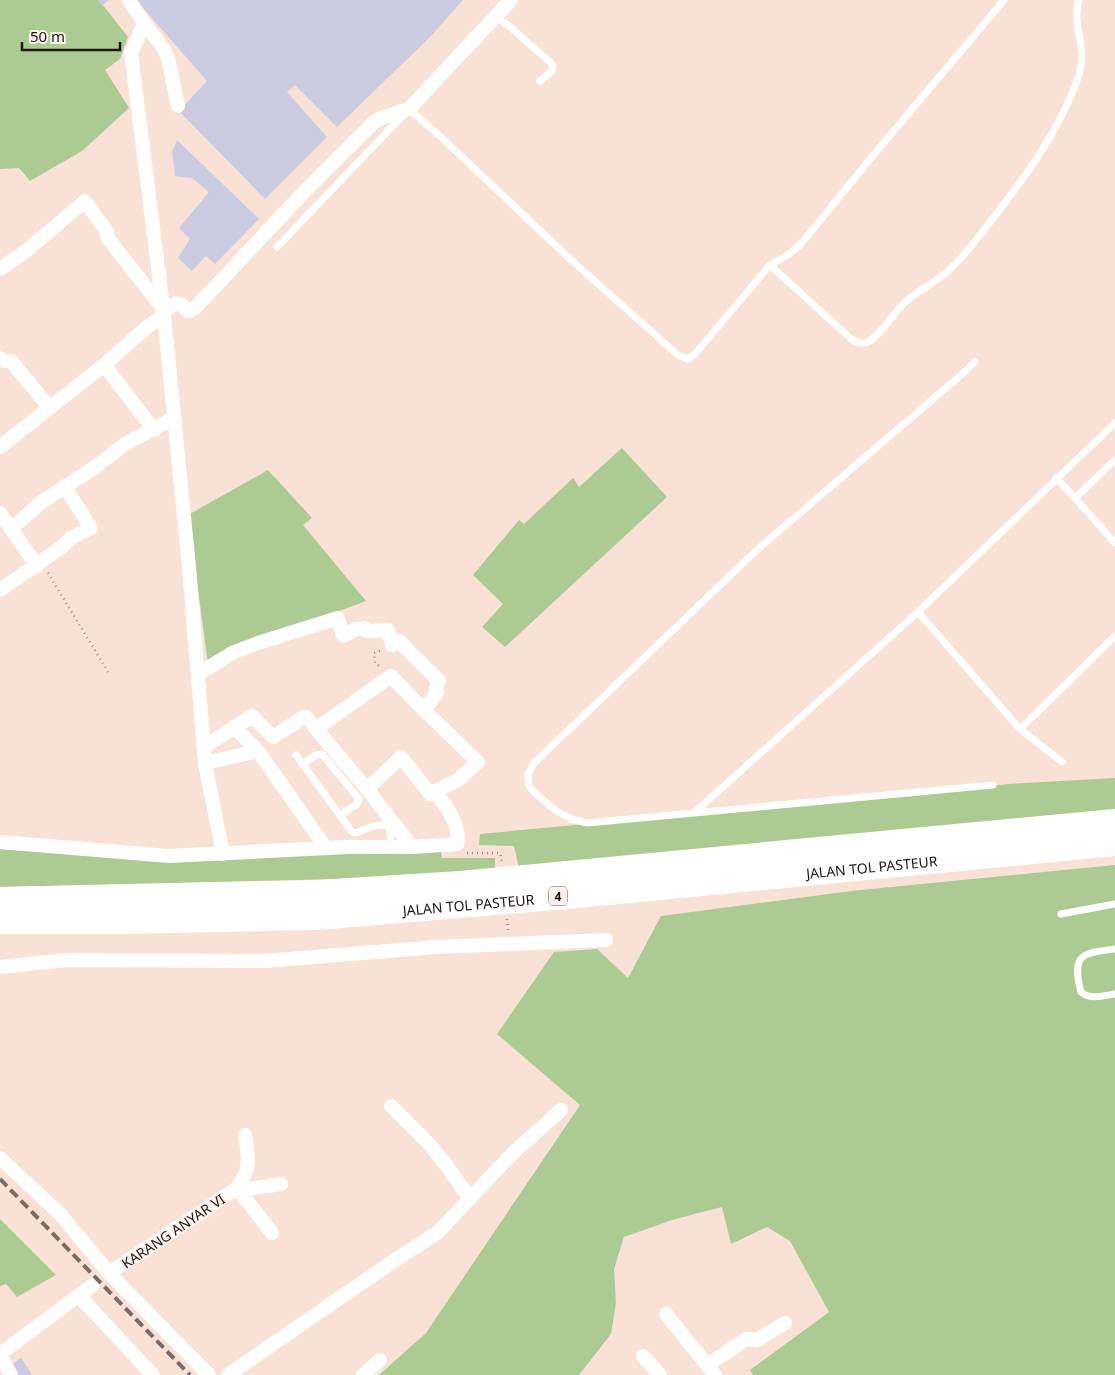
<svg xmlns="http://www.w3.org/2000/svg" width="1115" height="1375" viewBox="0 0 1115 1375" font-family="'Noto Sans',sans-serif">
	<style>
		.green { fill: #accb93 }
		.building { fill: #cacbe1 }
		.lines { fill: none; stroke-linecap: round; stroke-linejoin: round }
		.path { stroke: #a19088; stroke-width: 2.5; stroke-dasharray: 1 4; stroke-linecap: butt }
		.service { stroke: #fff; stroke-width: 7 }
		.minor { stroke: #fff; stroke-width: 14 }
		.motorway { stroke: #fff; stroke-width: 26 }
		.rail { stroke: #7a6c65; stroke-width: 4; stroke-dasharray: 10 5; stroke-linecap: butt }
		.labels { text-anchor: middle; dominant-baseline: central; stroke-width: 4; stroke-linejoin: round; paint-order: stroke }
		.shield { fill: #fcf2ed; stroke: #615854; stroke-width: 1 }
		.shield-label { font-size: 12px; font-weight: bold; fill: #1e1612 }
		.street-label { font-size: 14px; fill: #1e1612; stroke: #fcf2ed }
	</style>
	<rect width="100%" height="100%" fill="#f9e1d6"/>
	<!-- green -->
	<path class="green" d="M0 0H99L128 37 120 59 105 70 129 108 82 151 30 181 19 168 0 169Z
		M622 448 667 497 505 647 482 627 503 604 473 575 519 520 524 524 573 478 579 487Z
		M268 470 312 518 303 525 366 601 230 651 208 664 188 515Z
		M1115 778V811L519 868 514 846 479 845 480 834 1009 784Z
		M0 849 92 856 441 850 442 858H495V873L430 877 0 887Z
		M1115 865V1375H753L750 1370 829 1312 790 1241 767 1227 731 1244 722 1207 672 1220 624 1237 614 1269 616 1303 611 1334 579 1375H379L426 1333 580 1105 497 1034 554 952 597 949 628 978 661 916 851 891Z
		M0 1219 56 1275 17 1297 6 1284 0 1286Z"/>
	<!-- building -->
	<path class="building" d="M98 0H109L102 6Z
		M136 0H463L430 37 337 127 295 85 287 92 327 137 265 199 179 111 207 81Z
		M177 140 259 219 215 264 206 256 192 271 178 258 190 239 179 228 209 192 192 178 175 176 172 152Z
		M21 1358 32 1374 30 1375H13L8 1367Z"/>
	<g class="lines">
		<!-- path -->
		<path class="path" d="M48 573 108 672
			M380 651 374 653 375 663 382 668
			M467 853H500L502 862
			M507 919 508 931"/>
		<!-- service -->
		<path class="service" d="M496 17 509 26 553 65 552 71 540 81
			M277 247 409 109 441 137 569 258 679 356 688 359 694 355 770 265 789 254 800 245 876 152 1004 0
			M770 265 850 338C854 341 858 344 864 343 875 343 894 313 903 304 917 291 935 283 949 270 968 253 982 232 998 212 1030 170 1062 126 1079 75 1088 48 1071 22 1079 0
			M975 362 961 375 758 549 534 763 528 774 529 786 535 793 555 810 571 819 587 823 993 785
			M1056 478 1075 498 1115 460
			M1075 498 1115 543
			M1020 729 1115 636
			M296 755 352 832 355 833C365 830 379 821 389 827L392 847
			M1062 762 1020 729 918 612 1115 423
			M303 764 316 755 322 754 359 799 357 804 341 815
			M695 812 918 612
			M1061 914 1115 904
			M1115 949C1082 953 1071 954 1081 992 1090 1000 1103 996 1115 994"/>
		<!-- minor -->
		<path class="minor" d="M129 0 144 23 164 49 168 58 178 106
			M144 23 131 53 164 315 189 567 205 763 223 854
			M0 269 26 251 85 201 107 232V237L161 306
			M162 311 177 303 181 304 187 311H190L196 307 305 191 373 123 381 118 409 109 511 0
			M0 358 4 361H11L49 407
			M104 365 154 430
			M0 447 104 365 147 327 164 315
			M0 513 37 566
			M12 528 43 501 94 468 125 444 174 418
			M0 590 62 547 71 538 91 528 65 487
			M198 674 232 653 258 643 338 618 343 636 356 629 364 628 366 631 388 630 392 645 399 641 439 681 436 688 437 693 424 710
			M234 727 258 751 326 848
			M204 747 252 716 273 737 304 717H306L367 789 412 847
			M205 763 258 751
			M367 789 401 757 430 794 435 791
			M0 842 169 856 348 847H412L457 844C461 825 446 806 435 791L458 780 478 762 424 710 391 676 316 729
			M0 967 66 960 264 961 437 947 606 940
			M391 1106 430 1145 447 1166 470 1199
			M245 1135C249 1157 251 1169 237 1188L272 1233
			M0 1158 60 1214 109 1273 209 1375
			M109 1273 237 1188 249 1189 281 1184
			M79 1296 153 1375
			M666 1314 715 1375
			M0 1354 93 1285
			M0 1355 11 1375
			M643 1356 660 1375
			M708 1365 746 1339 757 1340 785 1323
			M228 1375 395 1260 437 1233 513 1153 561 1110
			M363 1375 380 1360"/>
		<!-- motorway -->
		<g class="motorway">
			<path d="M0 900 318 893 460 884 1115 822"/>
			<path id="s1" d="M0 921H119L317 917 577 895 1115 843"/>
		</g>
		<!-- rail -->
		<path class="rail" d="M0 1179 190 1375"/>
	</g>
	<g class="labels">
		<!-- shield labels -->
		<rect class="shield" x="549" y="886.5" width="18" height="19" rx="4"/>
		<g class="shield-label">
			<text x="558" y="896">4</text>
		</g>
		<!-- street labels -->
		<g class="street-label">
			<text stroke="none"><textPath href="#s1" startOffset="874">JALAN TOL PASTEUR</textPath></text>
			<text stroke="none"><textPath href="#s1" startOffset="469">JALAN TOL PASTEUR</textPath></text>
			<text transform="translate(173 1231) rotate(-34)">KARANG ANYAR VI</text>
		</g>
	</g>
	<!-- scale -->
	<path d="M22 42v8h98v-8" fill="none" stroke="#1e1612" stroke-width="2.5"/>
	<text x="30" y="42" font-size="15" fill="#1e1612" stroke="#fcf2ed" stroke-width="4" paint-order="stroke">50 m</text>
</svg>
